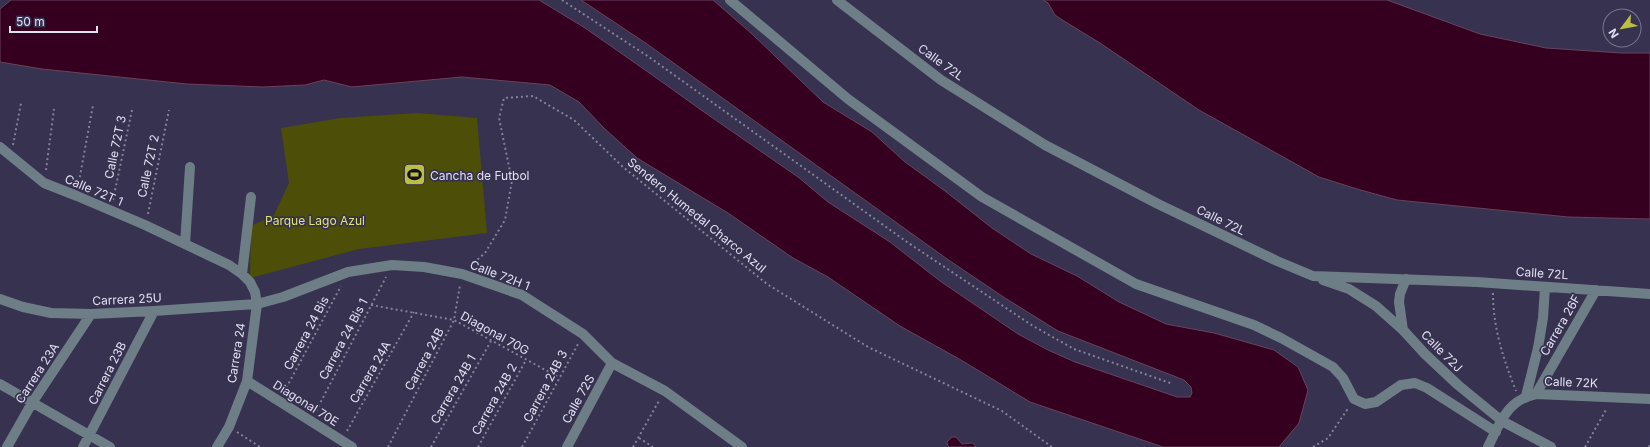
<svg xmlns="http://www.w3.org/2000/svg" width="1650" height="447" viewBox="0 0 1650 447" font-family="Inter,sans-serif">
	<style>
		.green { fill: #4d4e07 }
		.water { fill: #35001f; stroke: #69435e }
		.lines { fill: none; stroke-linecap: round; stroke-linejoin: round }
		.path { stroke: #848199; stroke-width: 2; stroke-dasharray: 2 3; stroke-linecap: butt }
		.minor { stroke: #6e7e86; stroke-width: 10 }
		.labels { text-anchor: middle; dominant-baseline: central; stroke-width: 3.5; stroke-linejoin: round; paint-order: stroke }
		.street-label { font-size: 12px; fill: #e1dff2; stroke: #36324f }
		.poi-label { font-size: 12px; fill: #e1dff2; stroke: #36324f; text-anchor: start }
		.park-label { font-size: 12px; fill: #e1e46d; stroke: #36324f }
	</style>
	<rect width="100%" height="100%" fill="#36324f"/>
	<!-- green -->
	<path class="green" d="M417 113 477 118 487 233 359 249 250 278 251 226 274 215 289 183 281 128 340 118Z"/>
	<!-- water -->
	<path class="water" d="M11 0H539L585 28 648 72 704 112 798 177 828 202 890 242 940 281 1018 334 1048 350 1075 362 1177 397H1190L1192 393 1191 387 1184 380 1058 331 1005 298 950 261 647 44 581 0H713L752 34 823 102 872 132 905 162 945 191 992 228 1031 254 1077 276 1119 302 1166 324 1214 333 1274 350 1298 367 1308 390 1299 423 1279 447H1163L1030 402 961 360 900 326 828 277 793 258 728 213 637 158 605 129 579 102 550 85 462 77 352 87 324 80 305 85 263 87 187 84 42 69 0 62V9Z
		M1043 0H1387L1480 34 1546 48 1621 53H1650V219L1568 217 1397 200 1357 189 1319 177 1199 110 1100 43 1064 21 1055 15 1048 3Z
		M952 437H956L962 444 973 443 976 447H948L947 442Z"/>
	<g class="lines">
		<!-- path -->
		<path class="path" d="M562 0 649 57 907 242 1033 326 1074 349 1173 384
			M13 145 21 103
			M46 170 54 109
			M78 187 93 105
			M113 200 132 110
			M148 214 169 110
			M470 266 485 253 505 220 512 181 499 118 504 98 533 96 574 120 623 167 767 284 868 347 1002 411 1052 447
			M1493 293C1493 328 1503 358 1516 391
			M371 305 454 320 560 378
			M284 392 341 286
			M316 411 386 277
			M347 431 414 312
			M237 432 260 447
			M639 438 653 447
			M388 447 454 320 460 285
			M431 447 491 341
			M478 447 526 360
			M522 447 578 344
			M633 447 660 399
			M1313 447 1328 438 1349 407
			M1585 447 1607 408
			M1649 447 1650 444"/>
		<!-- minor -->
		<path class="minor" d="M730 0 848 99 982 197 1136 284 1254 325 1281 338 1333 367 1343 378 1354 399 1365 404 1376 402 1401 385 1415 383 1427 388 1496 432
			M837 0 941 80 1045 145 1158 204 1277 261 1313 276 1477 282 1650 294
			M0 147 44 183 77 196 145 225 229 265 242 274 250 282 255 292 257 304 247 381 229 427 217 447
			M185 244 190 167
			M242 274 251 197
			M1323 280 1349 289 1376 306 1403 330 1425 354 1458 385 1502 421 1551 447
			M0 299 23 307 51 313 91 314 154 311 257 304 283 297 348 272 392 265 424 267 462 274 522 295 583 334 612 363 665 391 742 447
			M1403 330 1399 302 1400 294 1406 279
			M247 381 352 447
			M0 384 110 447
			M1536 394 1596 290
			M1526 396 1538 348 1543 318 1545 287
			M7 447 32 403 91 314
			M83 447 154 311
			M567 447 612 363
			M1488 447C1500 423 1507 400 1536 394L1650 399"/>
	</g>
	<!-- icons -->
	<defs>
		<symbol id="stadium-square" viewBox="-11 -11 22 22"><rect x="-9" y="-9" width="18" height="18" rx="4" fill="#bdbf43" stroke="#36324f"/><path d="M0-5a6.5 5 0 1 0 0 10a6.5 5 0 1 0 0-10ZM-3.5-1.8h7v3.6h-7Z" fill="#111"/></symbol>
	</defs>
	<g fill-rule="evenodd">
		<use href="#stadium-square" x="402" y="162" width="25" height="25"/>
	</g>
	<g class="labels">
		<!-- street labels -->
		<g class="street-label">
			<text transform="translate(941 62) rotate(36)">Calle 72L</text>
			<text transform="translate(115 147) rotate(-78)">Calle 72T 3</text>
			<text transform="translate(148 166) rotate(-78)">Calle 72T 2</text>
			<text transform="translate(94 190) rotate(23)">Calle 72T 1</text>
			<text transform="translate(697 215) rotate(39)">Sendero Humedal Charco Azul</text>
			<text transform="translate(1221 220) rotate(26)">Calle 72L</text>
			<text transform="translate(1542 273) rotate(4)">Calle 72L</text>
			<text transform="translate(500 275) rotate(21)">Calle 72H 1</text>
			<text transform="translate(127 299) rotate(-3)">Carrera 25U</text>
			<text transform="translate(1560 325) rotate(-60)">Carrera 26F</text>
			<text transform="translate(306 333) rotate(-62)">Carrera 24 Bis</text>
			<text transform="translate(495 333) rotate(29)">Diagonal 70G</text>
			<text transform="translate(343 339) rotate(-62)">Carrera 24 Bis 1</text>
			<text transform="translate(1442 351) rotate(45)">Calle 72J</text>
			<text transform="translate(236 353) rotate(-81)">Carrera 24</text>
			<text transform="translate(424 359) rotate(-62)">Carrera 24B</text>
			<text transform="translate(370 372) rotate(-60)">Carrera 24A</text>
			<text transform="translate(37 373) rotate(-57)">Carrera 23A</text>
			<text transform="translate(107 373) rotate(-63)">Carrera 23B</text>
			<text transform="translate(1571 382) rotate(2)">Calle 72K</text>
			<text transform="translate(545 386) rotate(-62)">Carrera 24B 3</text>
			<text transform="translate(453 389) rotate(-60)">Carrera 24B 1</text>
			<text transform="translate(494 399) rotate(-61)">Carrera 24B 2</text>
			<text transform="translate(578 399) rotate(-61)">Calle 72S</text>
			<text transform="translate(306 403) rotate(32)">Diagonal 70E</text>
		</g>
		<!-- poi labels -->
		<g class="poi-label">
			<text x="430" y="175">Cancha de Futbol</text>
		</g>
		<!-- park labels -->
		<g class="park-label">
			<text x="315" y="220">Parque Lago Azul</text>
		</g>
	</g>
	<!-- north arrow -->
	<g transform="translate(1622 28) rotate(238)"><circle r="19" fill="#36324f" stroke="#7a7790"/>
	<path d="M0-3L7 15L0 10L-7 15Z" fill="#bdbf43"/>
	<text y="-6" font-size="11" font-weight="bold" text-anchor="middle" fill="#e1dff2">N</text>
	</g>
	<!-- scale -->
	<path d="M10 26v6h87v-6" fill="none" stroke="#e1dff2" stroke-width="2"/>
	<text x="16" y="26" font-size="12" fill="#e1dff2" stroke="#36324f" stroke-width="3" paint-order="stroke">50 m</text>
</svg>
